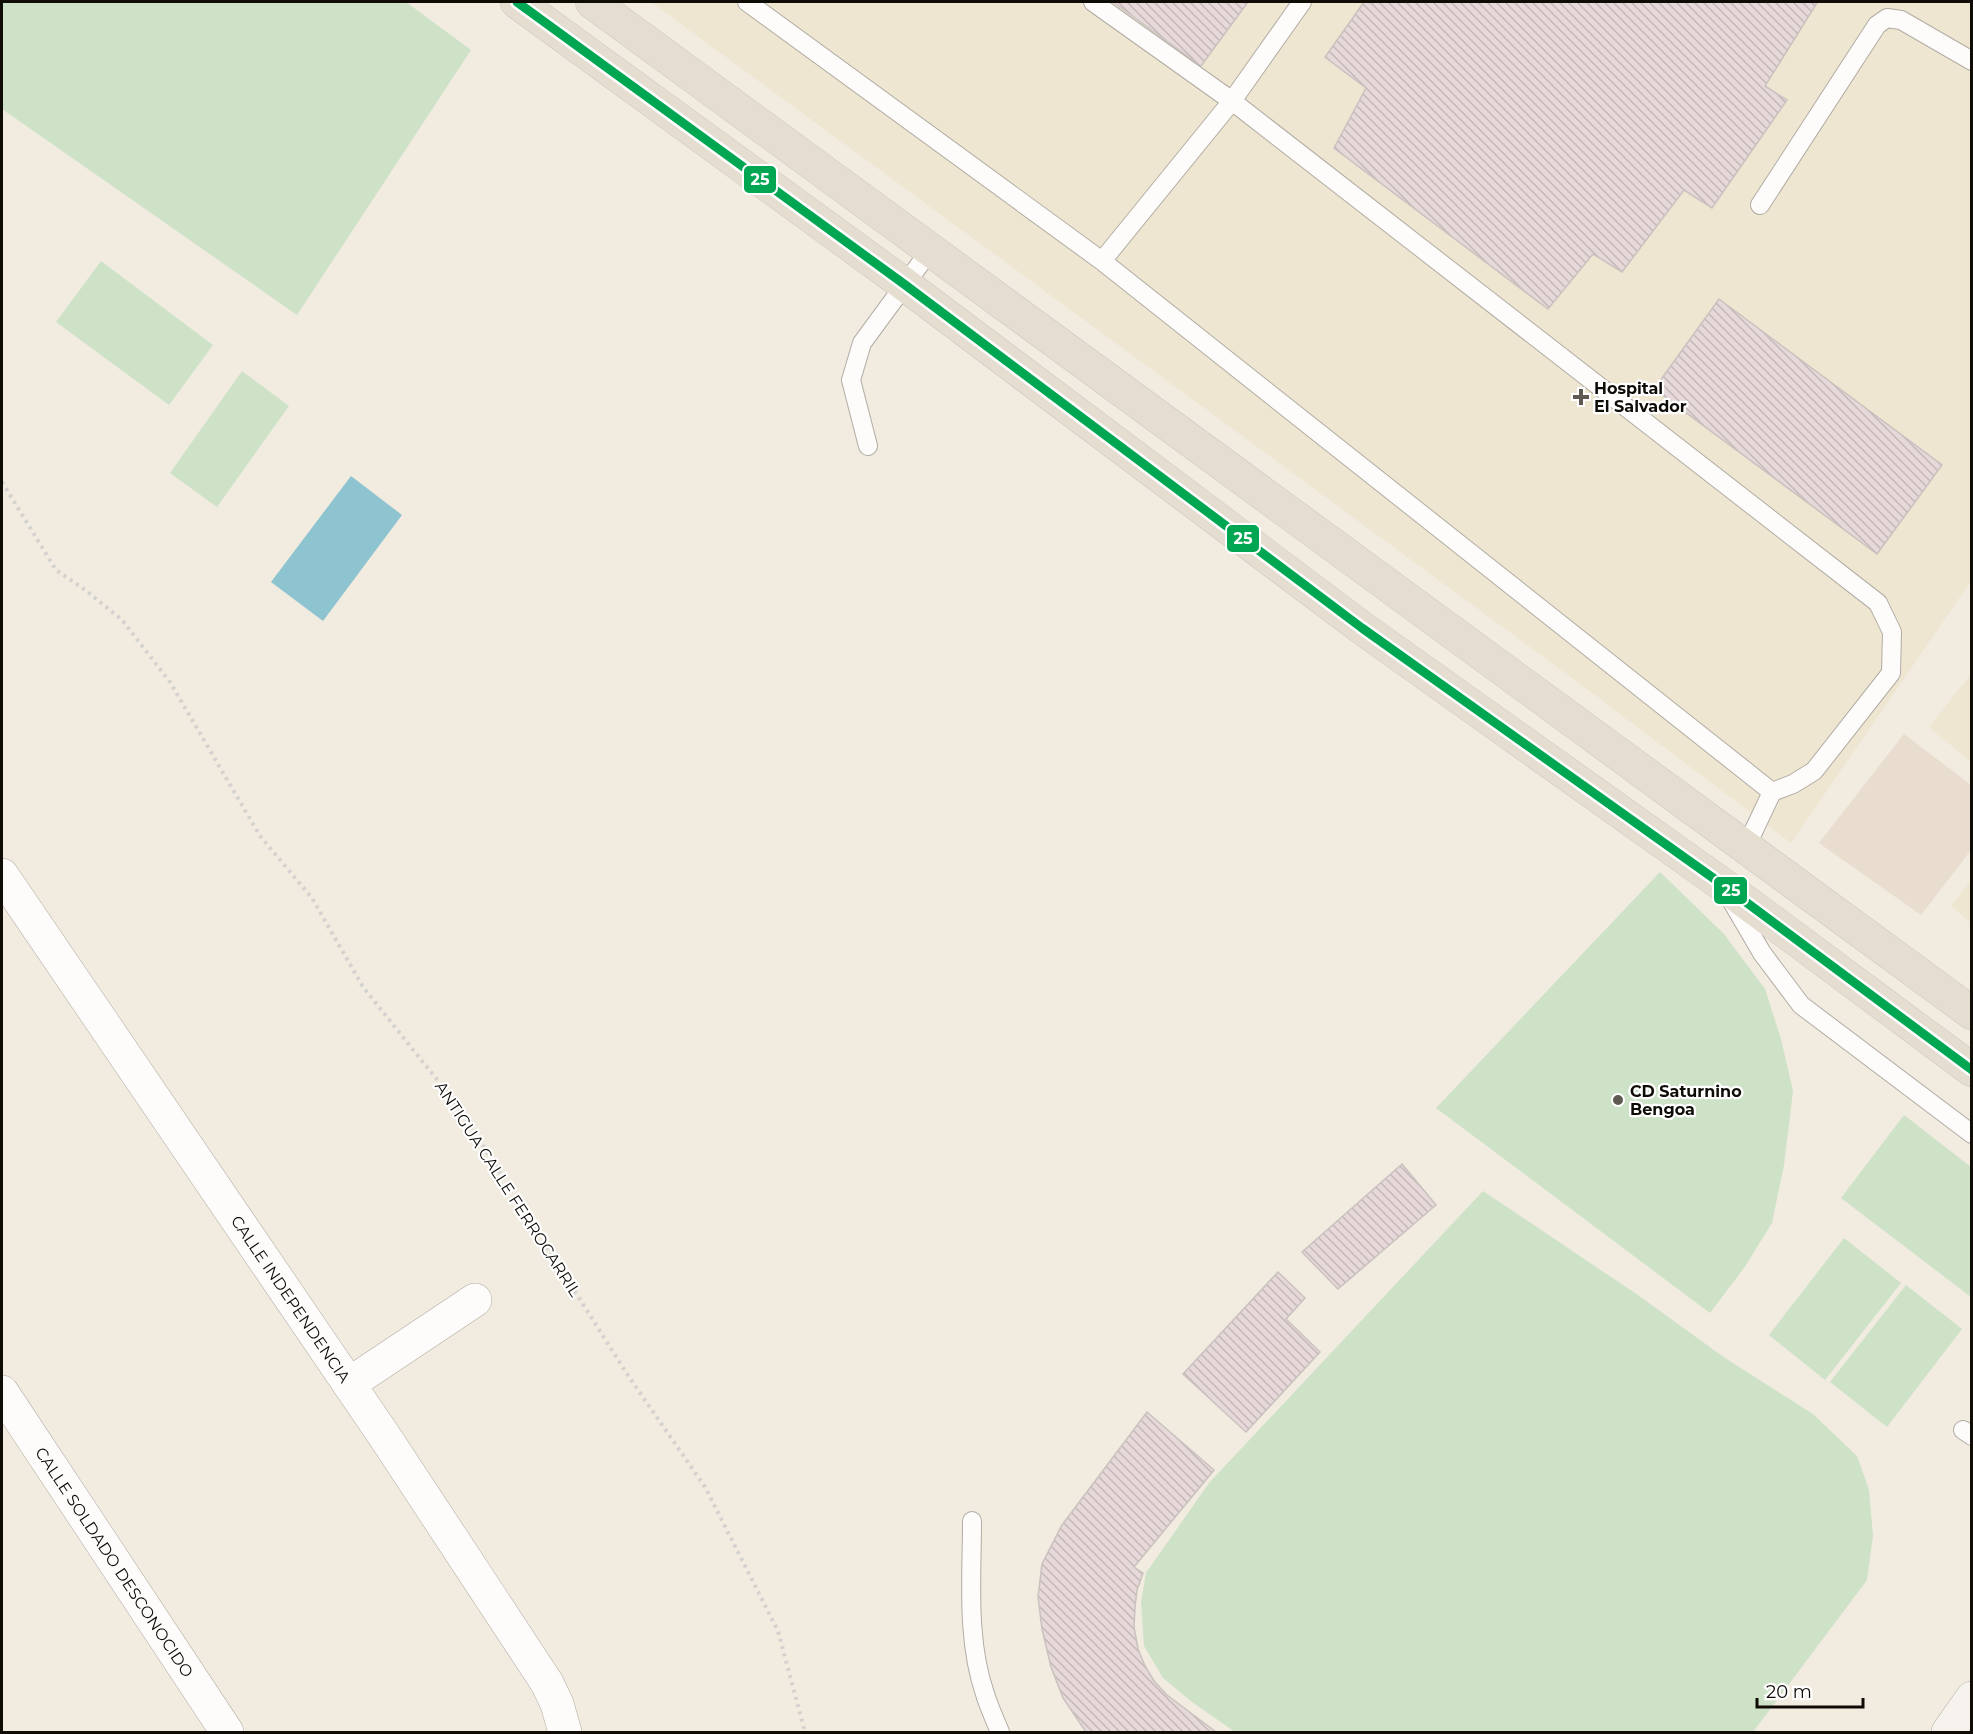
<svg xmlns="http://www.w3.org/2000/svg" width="1973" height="1734" viewBox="0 0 1973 1734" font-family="Montserrat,sans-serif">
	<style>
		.built { fill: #efe6d1 }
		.education { fill: #e9ddcf }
		.green { fill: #cee2c8 }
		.water { fill: #8ec4d0 }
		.building { fill: url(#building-back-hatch); stroke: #c9c2bf; stroke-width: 1.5 }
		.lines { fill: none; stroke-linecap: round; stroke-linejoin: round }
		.lane-casing { stroke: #b1aca4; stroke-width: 20 }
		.street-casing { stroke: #b1aca4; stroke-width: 34 }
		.secondary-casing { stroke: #b1aca4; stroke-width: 34 }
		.highway-casing { stroke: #cac7c2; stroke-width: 34 }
		.path { stroke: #d3d2cf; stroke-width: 4; stroke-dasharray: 3 4.5; stroke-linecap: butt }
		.lane { stroke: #fdfcfa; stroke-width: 18 }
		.street { stroke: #fdfcfa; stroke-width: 33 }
		.secondary { stroke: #f6f3ee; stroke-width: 33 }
		.highway { stroke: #e5ddd0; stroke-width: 33 }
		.bus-1-casing { stroke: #fff; stroke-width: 14 }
		.bus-1 { stroke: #00a651; stroke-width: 9 }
		.poi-dot { fill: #5e5a52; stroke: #fff; stroke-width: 2 }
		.labels { text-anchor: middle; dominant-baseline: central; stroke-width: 4.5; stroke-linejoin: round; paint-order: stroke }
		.poi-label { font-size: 16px; font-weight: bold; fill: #0f0c06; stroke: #fff; text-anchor: start }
		.street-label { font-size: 16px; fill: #0f0c06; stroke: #fff }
		.line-badge { stroke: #fff; stroke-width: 2 }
		.badge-label { font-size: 16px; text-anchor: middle; font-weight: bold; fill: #fff }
	</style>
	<defs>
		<pattern id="building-back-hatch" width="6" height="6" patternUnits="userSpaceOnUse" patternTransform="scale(1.5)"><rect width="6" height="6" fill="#e7d8d9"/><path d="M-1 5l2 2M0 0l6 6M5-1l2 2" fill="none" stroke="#c5b8b9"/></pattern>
	</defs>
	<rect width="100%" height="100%" fill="#f1ebe0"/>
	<!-- built -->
	<path class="built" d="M651 2H1971V581L1791 843 1587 689Z
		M1971 674V762L1929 727Z
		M1971 880V923L1951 906Z"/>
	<!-- education -->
	<path class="education" d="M1904 734 1971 785V850L1921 915 1819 843Z"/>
	<!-- green -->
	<path class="green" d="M2 2H406L471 50 297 315 2 109Z
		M101 261 213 345 169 405 56 322Z
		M242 371 289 406 217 507 170 473Z
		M1660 872 1724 934 1765 989 1781 1039 1793 1091 1784 1165 1772 1223 1744 1268 1710 1313 1436 1108Z
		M1904 1115 1971 1167V1297L1841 1198Z
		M1483 1191 1635 1293 1725 1358 1813 1414 1857 1456 1869 1490 1873 1536 1867 1580 1753 1732H1235L1192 1702 1163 1678 1144 1646 1141 1602 1146 1573 1209 1483Z
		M1844 1238 1901 1283 1825 1380 1769 1335Z
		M1906 1285 1962 1329 1887 1427 1830 1382Z"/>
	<!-- water -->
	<path class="water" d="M351 476 402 515 323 621 271 582Z"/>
	<!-- building -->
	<path class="building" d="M1113 2H1248L1201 66Z
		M1364 2H1814L1817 3 1765 86 1787 100 1712 208 1684 190 1622 272 1593 254 1548 309 1334 148 1366 88 1325 57Z
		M1719 299 1942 465 1877 554 1654 389Z
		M1402 1164 1436 1205 1338 1289 1302 1252Z
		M1278 1272 1305 1298 1286 1319 1320 1352 1246 1432 1183 1374Z
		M1147 1412 1214 1470 1134 1567 1143 1573 1137 1590 1135 1607 1134 1627 1138 1649 1145 1666 1154 1681 1167 1695 1216 1732H1086L1063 1698 1051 1667 1042 1629 1038 1597 1042 1564 1062 1525Z"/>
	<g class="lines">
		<defs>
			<path id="lane" d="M747 2 1102 261 1772 792 1746 847
				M1093 2 1232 101 1878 603 1892 632 1891 673 1814 771 1793 784 1772 792
				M1760 205 1877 25 1887 18 1901 20 1972 61
				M1102 261 1232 101 1302 2
				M868 446 851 380 862 343 931 249
				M1731 900 1762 953 1801 1005 1972 1134
				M1963 1430 1972 1436
				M972 1521C972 1577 966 1639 985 1694 989 1707 995 1720 1000 1732"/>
			<g id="street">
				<path id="s1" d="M2 875 385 1437 547 1683 557 1704 565 1732"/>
				<path d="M349 1384 475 1300"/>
				<path id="s2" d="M2 1392 227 1732"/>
			</g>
			<path id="secondary" d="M1948 1732 1972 1698"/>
			<path id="highway" d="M517 2 904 284 1362 628 1723 885 1972 1070
				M592 2 1972 1013"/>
		</defs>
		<!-- lane casing -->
		<use href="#lane" class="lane-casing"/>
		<!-- street casing -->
		<use href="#street" class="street-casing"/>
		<!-- secondary casing -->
		<use href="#secondary" class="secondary-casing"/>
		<!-- highway casing -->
		<use href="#highway" class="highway-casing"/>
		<!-- path -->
		<path class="path" d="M2 482 56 570 84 589 122 620 170 682 260 836 312 898 363 987 458 1106 627 1374 705 1487 778 1631 805 1732"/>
		<!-- lane -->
		<use href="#lane" class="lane"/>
		<!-- street -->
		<use href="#street" class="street"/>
		<!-- secondary -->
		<use href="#secondary" class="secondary"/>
		<!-- highway -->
		<use href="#highway" class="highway"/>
		<defs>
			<path id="bus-1" d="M517 2 904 284 1362 628 1723 885 1972 1070"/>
		</defs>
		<!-- bus-1 casing -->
		<use href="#bus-1" class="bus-1-casing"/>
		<!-- bus-1 -->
		<use href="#bus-1" class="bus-1"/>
	</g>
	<!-- markers -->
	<g class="poi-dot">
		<path d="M1578 388h6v6h6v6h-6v6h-6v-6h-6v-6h6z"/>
		<circle cx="1618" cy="1100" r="6"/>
	</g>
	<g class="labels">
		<!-- poi labels -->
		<g class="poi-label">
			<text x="1594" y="388">Hospital<tspan x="1594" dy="18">El Salvador</tspan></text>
			<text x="1630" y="1091">CD Saturnino<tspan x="1630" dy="18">Bengoa</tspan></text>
		</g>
		<!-- street labels -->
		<g class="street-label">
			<text transform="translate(508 1189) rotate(57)">ANTIGUA CALLE FERROCARRIL</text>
			<text stroke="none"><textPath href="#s1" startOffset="513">CALLE INDEPENDENCIA</textPath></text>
			<text stroke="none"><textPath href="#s2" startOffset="204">CALLE SOLDADO DESCONOCIDO</textPath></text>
		</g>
	</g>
	<g class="line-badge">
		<rect x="743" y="165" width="34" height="29" rx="6" fill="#00a651"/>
		<rect x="1226" y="524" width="34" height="29" rx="6" fill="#00a651"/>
		<rect x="1713" y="876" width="35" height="29" rx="6" fill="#00a651"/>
	</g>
	<g class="badge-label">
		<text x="760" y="185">25</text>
		<text x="1243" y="544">25</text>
		<text x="1731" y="896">25</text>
	</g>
	<!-- border -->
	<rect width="1973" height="1734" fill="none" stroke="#0f0c06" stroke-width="6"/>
	<!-- scale -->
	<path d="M1757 1698v9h106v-9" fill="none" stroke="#0f0c06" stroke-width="3"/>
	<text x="1766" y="1698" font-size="18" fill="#0f0c06" stroke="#ffffff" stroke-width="4.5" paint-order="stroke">20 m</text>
</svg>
